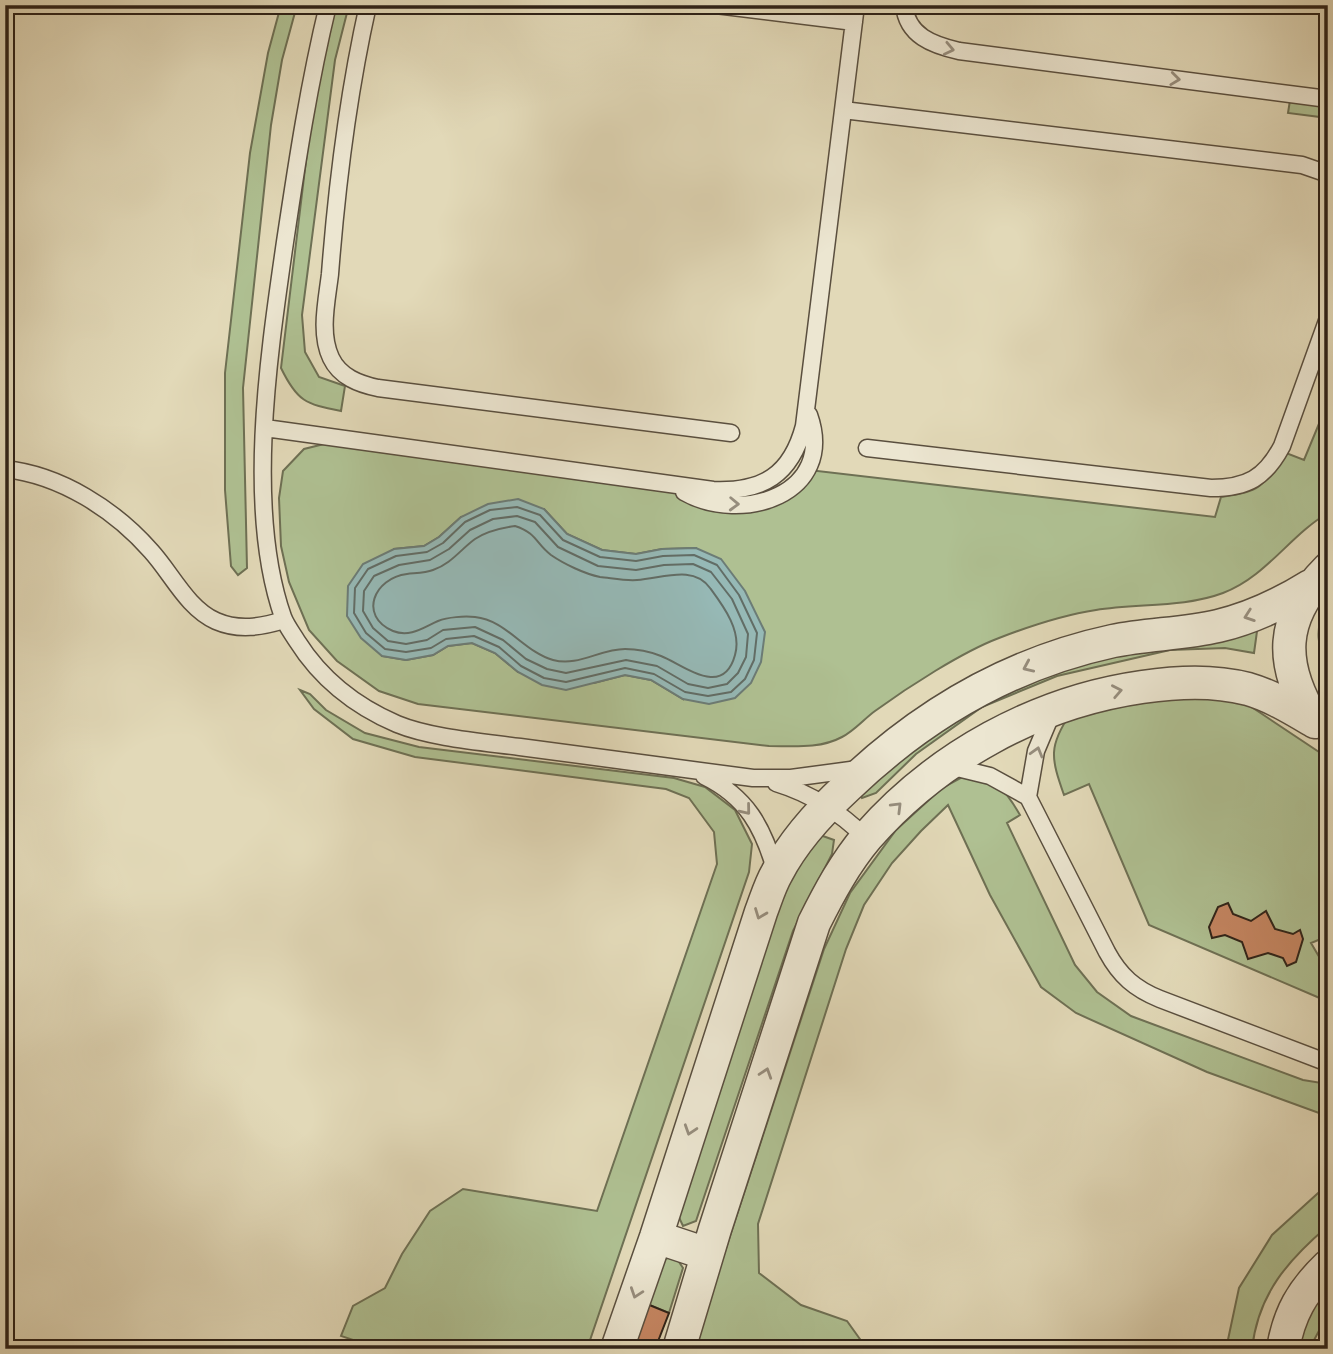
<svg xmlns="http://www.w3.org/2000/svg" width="1333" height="1354" viewBox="0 0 1333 1354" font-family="'IM FELL DW Pica',serif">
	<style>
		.green { fill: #afc092; stroke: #6e7054; stroke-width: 2; fill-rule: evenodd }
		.water { fill: #96b9b6; stroke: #6c7c76; stroke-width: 2 }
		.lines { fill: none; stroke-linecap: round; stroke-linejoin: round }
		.shore { stroke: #626d66; stroke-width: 2 }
		.building { fill: #c68662; stroke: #2d2117; stroke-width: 2 }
		.service-casing { stroke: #5a4f3f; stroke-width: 19 }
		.minor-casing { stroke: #5a4f3f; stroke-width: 35 }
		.service { stroke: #ece6d1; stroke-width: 16 }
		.minor { stroke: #ece6d1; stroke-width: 32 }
		.oneway { stroke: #968d7d }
	</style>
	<rect width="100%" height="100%" fill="#e2d9b8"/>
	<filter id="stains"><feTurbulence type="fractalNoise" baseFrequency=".00286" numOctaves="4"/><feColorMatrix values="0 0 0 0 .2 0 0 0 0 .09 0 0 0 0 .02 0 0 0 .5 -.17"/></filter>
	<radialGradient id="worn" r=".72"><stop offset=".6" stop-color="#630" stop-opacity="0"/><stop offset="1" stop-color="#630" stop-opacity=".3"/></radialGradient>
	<!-- green -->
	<path class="green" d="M281 5H297L282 60 271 125 243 388 247 568 238 575 231 566 225 490V373L250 153 268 53Z
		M334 5H349L335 60 302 315 305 352 319 377 345 386 341 411C305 404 297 401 281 368L318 61Z
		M1291 94 1328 99V118L1288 113Z
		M1328 402V513C1290 535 1266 577 1223 593 1183 608 1137 603 1096 610 1063 615 1030 626 999 638 962 652 908 687 875 711 864 719 854 731 842 737 820 749 793 746 769 746L418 704 379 691 337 661 309 630 289 582 281 546 279 498 283 471 304 449 324 444 768 499 809 470 1215 517 1221 497C1261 491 1264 488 1281 451L1304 460ZM544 509 567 534 602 550 636 554 662 549 696 548 683 699 651 680 625 675 594 683 518 672 495 653 472 643 448 646 433 655 406 660 382 656 394 549 424 546 439 537 461 517Z
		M1328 601V674C1318 650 1313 625 1328 601Z
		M1258 624 1254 653 1225 648 1170 650 1057 676 982 707 916 754 876 793 862 798 856 786 1011 670Z
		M300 690 310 694 326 710 365 733 419 747 674 778 705 787 735 810 752 844 749 872 587 1349H380L341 1336 353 1306 385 1288 402 1254 430 1211 463 1189 597 1211 717 864 714 832 689 798 666 789 415 757 353 739 314 709Z
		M1152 692 1244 702 1328 758V936L1311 943 1328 972 1322 999 1149 925 1089 784 1064 795C1051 758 1048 746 1071 713Z
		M966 775C997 779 1005 789 1020 815L1007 823 1075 965 1097 992 1131 1016 1303 1080 1328 1084V1114L1319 1113 1207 1072 1076 1013 1041 987 990 895 948 805 921 831 892 863 864 905 846 949 758 1224 759 1273 801 1305 847 1321 867 1349H693L824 949 850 893 896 830 942 788Z
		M820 835 834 840 832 854 793 931 696 1221 683 1226 676 1211 788 877Z
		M1328 1184V1226C1288 1260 1258 1294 1252 1349H1226L1239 1288 1272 1235Z
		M670 1257 677 1259 683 1268 669 1313 647 1304 660 1261Z
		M1328 1278V1314L1313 1342V1349H1291Z"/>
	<!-- water -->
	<path class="water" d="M518 499 544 509 567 534 602 550 636 554 662 549 696 548 721 559 745 591 765 632 761 662 751 683 735 698 709 704 683 699 651 680 625 675 566 690 542 685 518 672 495 653 472 643 448 646 433 655 406 660 382 656 361 638 347 616 348 586 363 564 394 549 424 546 439 537 461 517 488 504Z"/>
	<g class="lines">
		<!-- shore -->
		<path class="shore" d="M517 507 540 515 563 540 600 557 636 561 663 556 694 555 717 565 739 595 757 633 754 660 745 679 731 692 708 696 685 692 654 674 625 668 566 682 544 678 521 666 499 647 474 636 446 639 431 648 406 652 385 649 366 633 354 613 355 588 368 569 396 556 427 552 443 543 465 522 490 510Z
			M517 516 535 522 558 547 598 566 636 570 664 565 693 564 711 572 732 599 748 634 746 657 738 673 727 684 708 688 688 684 657 666 626 660 566 673 547 669 526 659 503 640 475 627 443 630 427 640 406 644 388 641 373 628 363 611 364 591 374 576 399 565 430 560 449 549 470 530 493 519Z
			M515 526C537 533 536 544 551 555 564 564 585 574 600 577 611 578 625 581 637 580 661 579 693 564 710 588 724 607 742 631 735 655 723 699 684 665 661 656 651 652 636 649 625 649 600 649 578 667 553 660 524 652 506 620 475 617 464 616 448 617 438 621 424 627 410 638 393 631 358 616 374 578 407 574 415 573 425 573 433 570 451 564 461 549 475 539 487 531 501 528 515 526Z"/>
	</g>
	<!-- building -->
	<path class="building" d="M1228 903 1233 914 1251 921 1266 911 1275 929 1293 934 1300 930 1303 939 1296 962 1287 966 1283 958 1268 953 1248 959 1242 942 1225 935 1212 938 1209 927 1218 907Z
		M647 1304 669 1313 655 1349 633 1340Z"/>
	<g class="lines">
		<defs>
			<path id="service" d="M328 5C309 83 297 162 285 242 269 353 245 509 283 617 286 625 292 633 297 641 321 679 355 706 397 724 431 738 483 742 520 747 598 757 675 768 753 778H791L858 769
				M368 5C348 94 337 183 330 274 327 300 319 333 331 358 340 377 359 384 378 388L731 433
				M716 5 854 22
				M904 5C907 36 933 45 959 51L1328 99
				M843 110 1302 165 1328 174
				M265 428 713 490C763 492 791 475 804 426L856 5
				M867 448 1211 488C1247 488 1265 478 1282 446L1328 318
				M5 469C61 475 115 510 151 551 172 574 187 608 216 621 239 631 261 627 284 620
				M684 492C742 525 837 494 809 415
				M949 766 990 776 1028 797 1107 952C1120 976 1135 989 1160 999L1328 1063
				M704 776C747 797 763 827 776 872
				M776 783C812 794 840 812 866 838
				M1028 797 1036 751 1052 713"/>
			<path id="minor" d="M1314 721C1279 664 1279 618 1328 569
				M656 1237 707 1254
				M617 1349 656 1237 761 912C766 899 770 885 777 873 794 840 820 812 847 787 922 715 1011 663 1113 641 1147 634 1184 634 1218 626 1252 618 1281 604 1310 586
				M679 1349 715 1229 814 923C829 893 845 863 867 837 937 757 1037 702 1142 687 1178 682 1212 680 1248 689 1272 696 1293 709 1315 722
				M1283 1349C1289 1314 1302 1291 1328 1266"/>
		</defs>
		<!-- service casing -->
		<use href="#service" class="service-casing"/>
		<!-- minor casing -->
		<use href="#minor" class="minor-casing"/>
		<!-- service -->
		<use href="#service" class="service"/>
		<!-- minor -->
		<use href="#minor" class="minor"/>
	</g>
	<!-- one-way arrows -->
	<defs><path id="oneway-chevron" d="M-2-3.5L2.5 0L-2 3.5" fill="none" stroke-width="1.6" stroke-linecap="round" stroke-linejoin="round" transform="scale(1.75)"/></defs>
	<g class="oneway">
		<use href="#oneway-chevron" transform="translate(949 49) rotate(12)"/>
		<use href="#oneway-chevron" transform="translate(1175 79) rotate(7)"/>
		<use href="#oneway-chevron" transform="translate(734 504) rotate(2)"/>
		<use href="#oneway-chevron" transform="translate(1249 616) rotate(161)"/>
		<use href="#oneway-chevron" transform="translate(1028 667) rotate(156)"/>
		<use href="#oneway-chevron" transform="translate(1117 691) rotate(-11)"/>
		<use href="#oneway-chevron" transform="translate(1037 752) rotate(-74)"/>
		<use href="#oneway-chevron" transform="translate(897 807) rotate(-45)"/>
		<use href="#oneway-chevron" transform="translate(746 810) rotate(51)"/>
		<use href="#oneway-chevron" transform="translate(760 914) rotate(111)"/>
		<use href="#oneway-chevron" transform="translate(766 1073) rotate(-72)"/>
		<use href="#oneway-chevron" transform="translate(690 1130) rotate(108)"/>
		<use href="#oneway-chevron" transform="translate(636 1293) rotate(109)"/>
	</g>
	<!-- margin -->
	<rect width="1333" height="1354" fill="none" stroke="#e2d9b8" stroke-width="28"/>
	<rect x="7" y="7" width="1319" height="1340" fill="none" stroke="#2d2117" stroke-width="3.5"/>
	<rect x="14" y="14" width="1305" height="1326" fill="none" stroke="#2d2117" stroke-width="2"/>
	<rect width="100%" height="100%" filter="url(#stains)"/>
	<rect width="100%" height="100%" fill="url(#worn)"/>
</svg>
